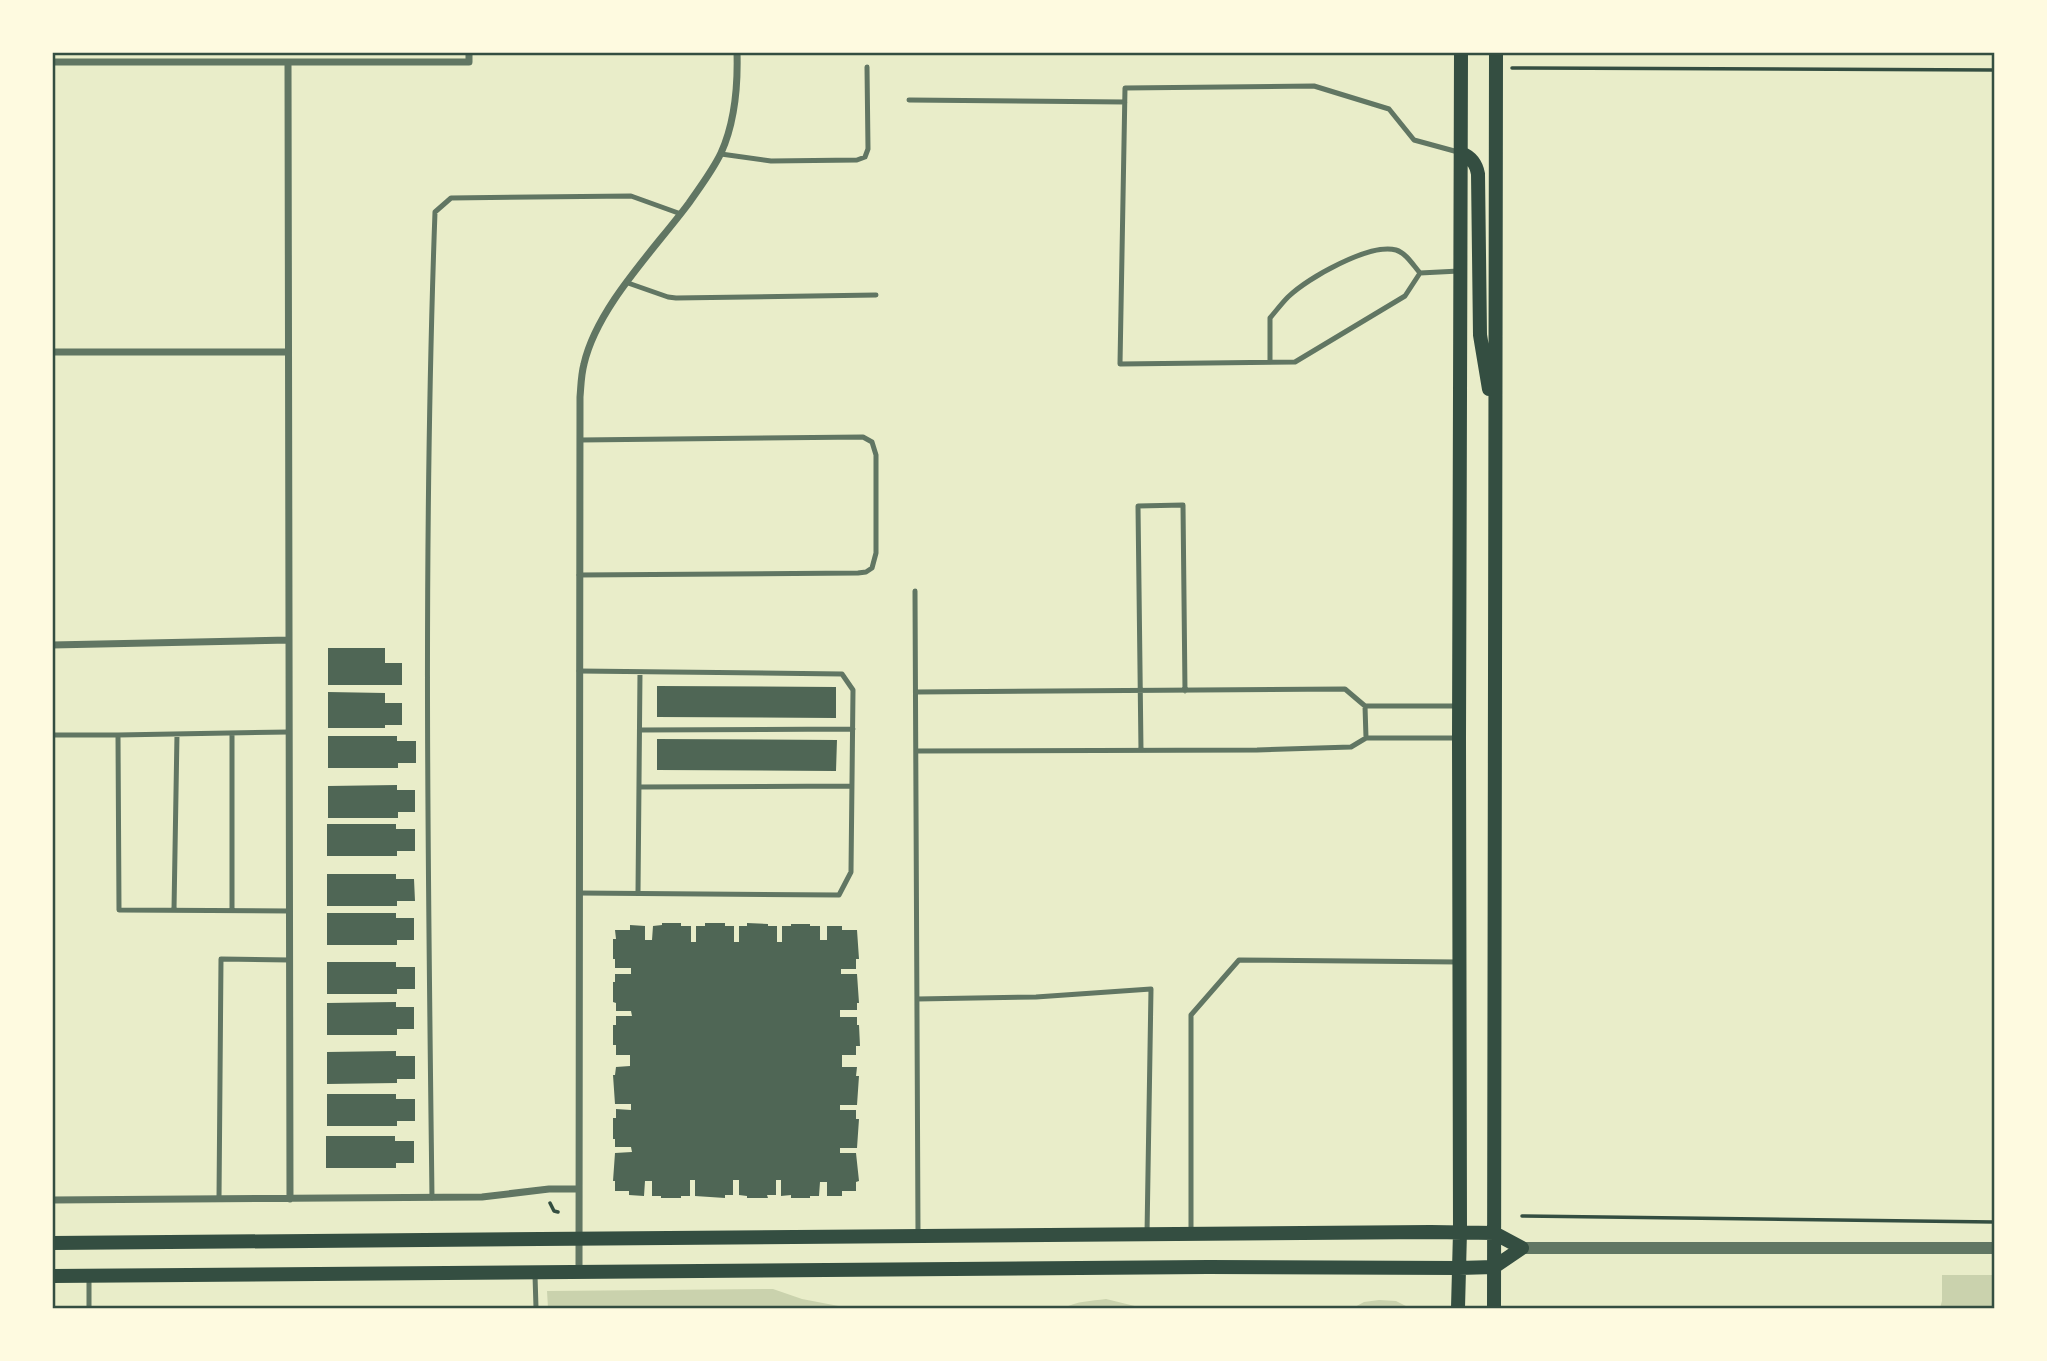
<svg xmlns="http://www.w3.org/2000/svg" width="2047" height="1361" viewBox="0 0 2047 1361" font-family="Ubuntu,sans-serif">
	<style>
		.green { fill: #cad2ad }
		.building { fill: #4f6655 }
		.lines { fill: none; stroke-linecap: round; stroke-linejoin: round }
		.path { stroke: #344e41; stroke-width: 3.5 }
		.service { stroke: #617663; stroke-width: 5 }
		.minor { stroke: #617663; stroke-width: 7 }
		.tertiary { stroke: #617663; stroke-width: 12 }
		.secondary { stroke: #344e41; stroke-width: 14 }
		.neatline { fill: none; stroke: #344e41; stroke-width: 2.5 }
	</style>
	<rect width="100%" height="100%" fill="#e9edc9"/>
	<!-- green -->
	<path class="green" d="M1942 1275H1994V1308H1940L1942 1301Z
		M773 1289 802 1299 849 1308H548L547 1291Z
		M1106 1299 1143 1308H1064C1077 1301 1091 1301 1106 1299Z
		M1379 1300 1396 1301 1410 1308H1353L1364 1302Z"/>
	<!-- building -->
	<path class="building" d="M328 648H385V663H402V685H328Z
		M657 686 836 687V718L657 717Z
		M328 692 385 693V703H402V725H385V728H328Z
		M328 736H397V741H416V763H398V768H328Z
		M657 739 837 740 836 771 657 770Z
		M397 785V790H415V812H398V818H328V786Z
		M327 824H396V829H415V851H397V856H327Z
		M327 874H396V879H414L415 901H397V906H327Z
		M327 913H396V918H414V940H397V945H327Z
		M662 923H681V926H691V942H696V926H705V923H725V926H734V942H739V926H747V923L768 924V926H777V942H782V926H791V924H810V926H820V940H827V926H842V930H857L859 959H856V969H841V974H857L859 1003H857V1010H840V1017H857V1025H859L860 1046H856V1055H842V1067H857L856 1076H859L857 1105H840V1110H856V1119H859L857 1148H840V1153H856L859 1181 856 1182V1191H842V1196H827V1182H820L819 1196H810V1198H791V1195L781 1196V1180H776V1195H767L768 1198H747V1196L739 1195V1180H733V1195H725V1198L695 1196V1180H690V1196H681V1198H661V1196H652V1181H645L644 1196 629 1195V1191H615V1181H613L615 1153 632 1152 631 1147H615V1139H613V1118H616V1109L631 1110V1104H615L613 1075H615L616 1067 630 1066V1055H616V1045H613V1025H616V1016H632L631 1011H616V1003L613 1002V982H615V974H631V968H615V959H613V939H616L615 930H630V925L645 926V940H652L653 926 662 925Z
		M327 962H396V967H415V989H397V994H327Z
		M396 1002V1007H414V1029H397V1035H327V1003Z
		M396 1051V1056H415V1079H397V1083L327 1084V1052Z
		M327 1094H396V1099H415V1121H397V1126H327Z
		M326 1136H395V1141H414V1163H396V1168H326Z"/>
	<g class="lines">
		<!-- path -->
		<path class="path" d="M1512 68 1994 70
			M550 1203 554 1211 558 1212
			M1522 1216 1994 1222"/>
		<!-- service -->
		<path class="service" d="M909 100 1125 102
			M1458 152 1414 140 1389 109 1314 86 1125 88 1120 364 1295 362 1405 296 1420 273 1459 271
			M721 154 771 161 857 160 865 157 868 149 867 67
			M628 283 668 297 676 298 876 295
			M1270 362V318C1276 311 1282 303 1288 297 1308 278 1369 243 1396 250 1406 253 1413 265 1420 273
			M579 575 858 573 866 572 872 568 876 553V455L872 442 863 437 580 440
			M915 591 918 1233
			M916 692 1345 689 1365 706H1457
			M1365 706 1366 738
			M640 730 853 729
			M289 732 118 735 119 910 290 911
			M232 733V910
			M52 735H118
			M1141 750 1138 506 1183 505 1185 691
			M916 751 1257 750 1351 747 1366 738H1459
			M639 787 852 786
			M579 893 839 895 851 872 853 690 842 674 579 671
			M638 893 640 672
			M174 910 177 734
			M917 999 1036 997 1151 989 1147 1234
			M432 1198C428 869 423 540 435 212L451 198 631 196 681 214
			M219 1199 221 959 290 960
			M1191 1234V1015L1239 960 1459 962
			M535 1275 536 1308
			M89 1278V1308"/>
		<!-- minor -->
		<path class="minor" d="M52 62H469V52
			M288 62 290 1199
			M52 352H288
			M52 645 289 640
			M52 1200 482 1197 549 1189H578
			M579 1271 580 397C581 386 581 375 584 364 597 307 654 250 689 203 700 187 713 170 721 153 735 122 738 86 737 52"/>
		<!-- tertiary -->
		<path class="tertiary" d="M1522 1248H1994"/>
		<!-- secondary -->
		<path class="secondary" d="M1461 153C1471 157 1476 163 1478 174L1480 335 1489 389
			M52 1243 1431 1232 1494 1233 1522 1248 1494 1267 1459 1268 1208 1267 52 1276
			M1458 1308 1460 1232 1459 738 1461 52
			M1494 1308 1496 52"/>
	</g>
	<!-- border -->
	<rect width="2047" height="1361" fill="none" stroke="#fefae0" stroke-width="108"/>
	<rect x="54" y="54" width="1939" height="1253" class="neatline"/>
</svg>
